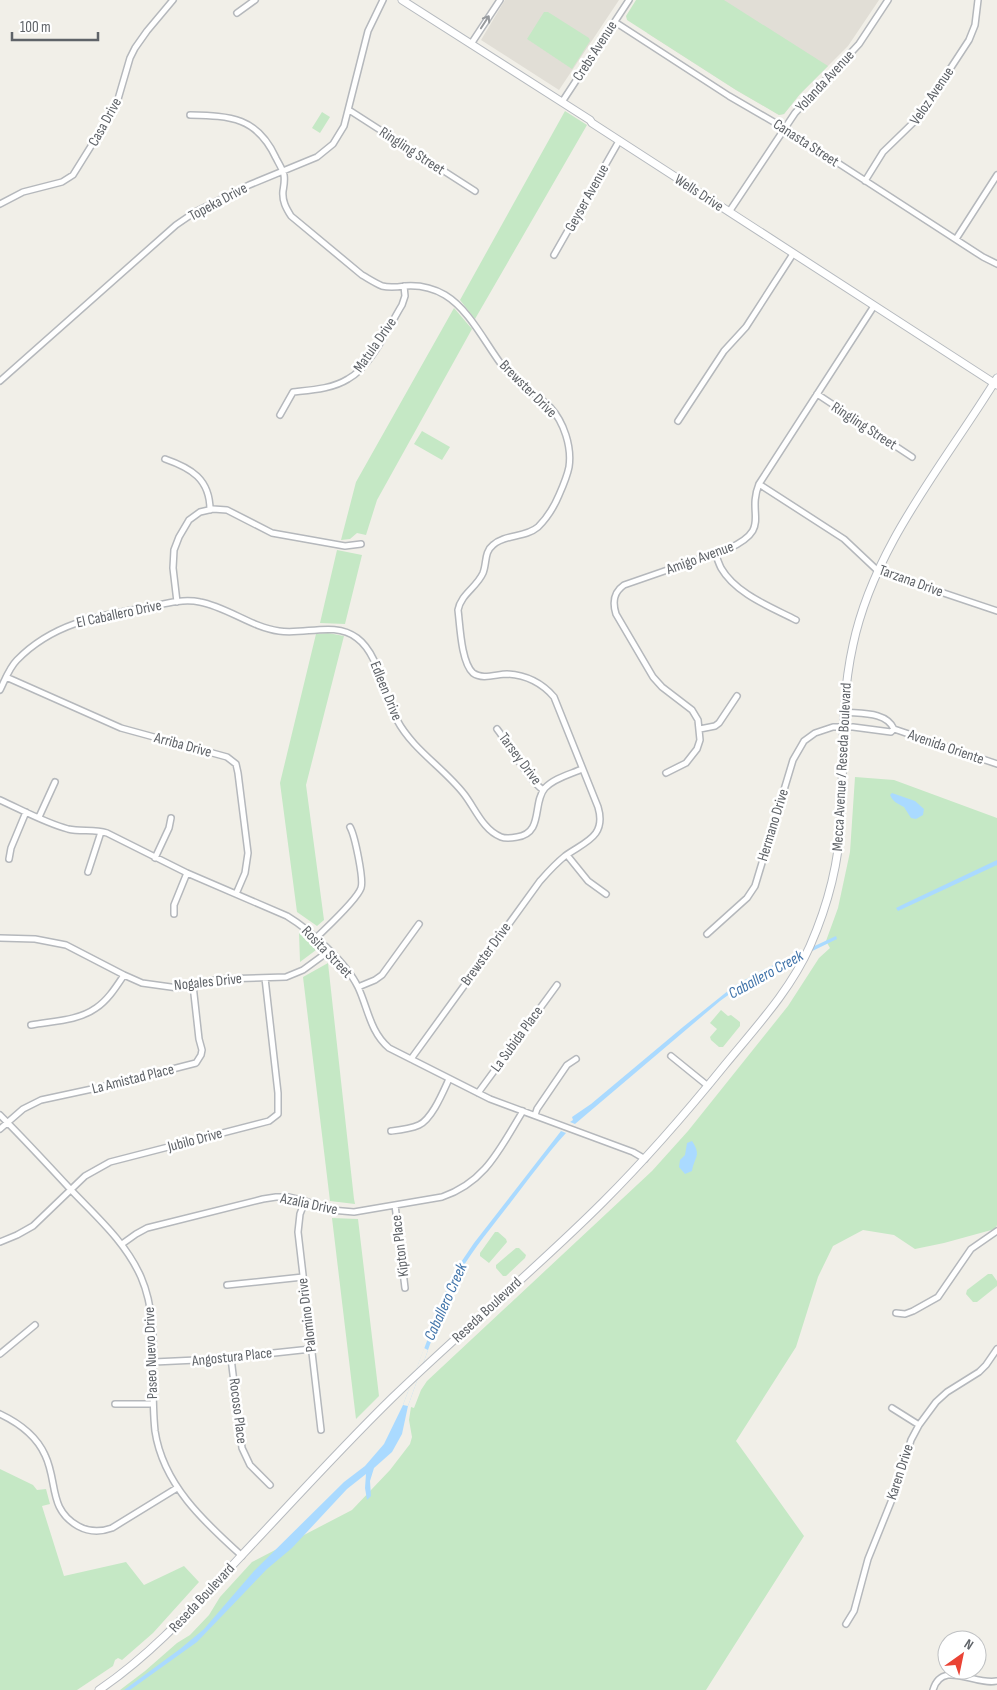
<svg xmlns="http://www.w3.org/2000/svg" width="997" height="1690" viewBox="0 0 997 1690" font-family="'Sofia Sans Condensed',sans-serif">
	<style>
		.education { fill: #e1ded6 }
		.green { fill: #c5e8c5 }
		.water { fill: #aadaff }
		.pier { fill: #f1efe8 }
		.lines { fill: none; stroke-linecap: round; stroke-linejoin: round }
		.street-casing { stroke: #b5b8bc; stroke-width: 8 }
		.secondary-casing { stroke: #b6babf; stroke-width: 9 }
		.street { stroke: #fff; stroke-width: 5 }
		.secondary { stroke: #fff; stroke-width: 7 }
		.oneway { stroke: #979a9d }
		.labels { text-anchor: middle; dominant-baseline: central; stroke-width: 5; stroke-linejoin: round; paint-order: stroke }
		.street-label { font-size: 15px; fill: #5f6368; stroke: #fff }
		.water-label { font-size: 16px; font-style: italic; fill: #4174aa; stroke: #fff }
	</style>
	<rect width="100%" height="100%" fill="#f1efe8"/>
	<!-- education -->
	<path class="education" d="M505 0H619L559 90 481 40Z
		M668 0H879L848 46 800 94 784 114 779 115 736 90 647 33Z"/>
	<!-- green -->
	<path class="green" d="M636 0H724L828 66 800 94 784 114 779 115 736 90 627 20 626 16Z
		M544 12H548L589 38 590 41 572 69 527 39Z
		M565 111 587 125 475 319 460 300Z
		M322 112 330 117 320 133 312 128Z
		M454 308 472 329 377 500 366 535 357 533 350 539 341 540 356 482Z
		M422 431 450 447 442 460 414 444Z
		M337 550 362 555 345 624 320 623Z
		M328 633 344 636 306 785 324 920 317 926 297 912 280 783 316 634Z
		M855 777 894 780 997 818V1225L995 1229 944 1243 915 1249 894 1235 863 1230 833 1246 818 1277 796 1347 736 1441 804 1536 706 1690H120L145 1671 177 1643 190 1635 209 1615 220 1597 252 1562 352 1510 390 1470 410 1444 412 1437 409 1420 411 1407 414 1408 421 1390 427 1381 652 1171 688 1131 788 1006 819 958 830 948 826 941 838 908 850 852Z
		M299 932 316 950 300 962Z
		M328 963 354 1199 355 1204 330 1201 303 977Z
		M721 1010 728 1016 731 1015 740 1022V1026L723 1047H719L711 1040 710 1037 717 1029 710 1023Z
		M332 1218 358 1219 379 1396 356 1419Z
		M495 1232H498L506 1239 507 1242 489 1263 480 1256V1253Z
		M516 1248H519L526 1255 525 1258 506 1276H503L496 1268V1265Z
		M988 1274H992L997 1281V1286L977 1302H973L966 1294 967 1290Z
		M0 1469 33 1485 37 1490 46 1489 50 1504 42 1506 64 1576 126 1562 144 1585 184 1566 199 1582 153 1633 122 1660 118 1658 115 1660 113 1666 77 1690H0Z"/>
	<!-- water -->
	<path class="water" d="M892 793 915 801 924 809 923 815 916 819 911 818 904 807C897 803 894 803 890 795Z
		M997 860V865L898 911 896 908 904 904Z
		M836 936 837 939 765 974 738 988 720 1001 575 1124 570 1122 573 1120 572 1117 591 1104 683 1027 734 986 761 971Z
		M561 1131 566 1133C546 1155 529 1179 511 1202 488 1232 464 1260 448 1294L408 1406 402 1434 392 1452 374 1468 370 1481 371 1496 367 1500 365 1488 366 1474 347 1489 292 1548 267 1569 197 1642 130 1690H124L180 1649 204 1629 254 1571 344 1482 365 1466 384 1444 403 1405 451 1277 474 1243Z
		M692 1141C702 1156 694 1157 692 1171L685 1174 679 1167 680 1160 685 1155 687 1143Z"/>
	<!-- pier -->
	<path class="pier" d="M424 1348 428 1350 408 1406 403 1405Z"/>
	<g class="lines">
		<defs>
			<path id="street" d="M237 13 255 0
				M615 22 729 96 784 128 983 257 997 264
				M471 44 500 0
				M562 102 629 0
				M349 110 475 191
				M190 115C231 116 257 117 276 158 279 164 283 170 284 175 285 181 284 185 283 191 282 201 286 208 291 216L362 275C369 279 375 283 382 286 390 288 397 287 405 286 418 285 433 288 445 295 470 310 486 345 504 368 517 384 536 393 550 407 564 422 572 447 569 467 567 477 563 486 559 495 554 507 547 518 538 527 525 538 505 534 493 545 484 552 487 563 483 573 477 587 461 594 458 610 460 625 461 662 473 673 482 680 497 674 507 674 526 675 542 683 554 697L598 807C607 837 584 842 565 856 555 864 548 872 540 881L411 1059
				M865 181 883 152 918 118 969 40 975 25 978 0
				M0 204 23 192 62 182 73 175 116 106 130 58 135 48 147 31 173 0
				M729 212 795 113 859 44 888 0
				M956 239 997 175
				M554 255 619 141
				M0 381 176 225 195 212 249 185 317 157 333 144 344 126 368 31 383 0
				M817 394 912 457
				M280 415 293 392C311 390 332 389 348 379 371 367 389 326 402 305L405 296 404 286
				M678 421 724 351 746 327 793 254
				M165 459C191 468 210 479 210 510
				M759 484 844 539 878 571 997 611
				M715 553C717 558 719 564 721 568 736 594 771 607 796 620
				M177 602 173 568 174 550 179 537 189 520 200 512 213 509 227 510 272 533 345 546 361 544
				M6 677 121 728 227 757 236 764 238 773 248 853 245 873 236 894
				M0 690C5 680 9 668 17 660 52 624 96 616 143 608 160 605 181 598 200 602 227 607 251 627 279 631 305 635 335 621 357 638 380 655 383 696 397 720 413 750 444 768 464 794 475 808 483 830 501 837 506 839 512 838 517 837 544 833 532 803 545 788 554 778 571 774 582 769
				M843 712C860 714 886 711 894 729L997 764
				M497 729C511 747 526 777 543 790
				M700 729 715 726 719 723 737 696
				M666 773 686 763 697 749 700 740 698 720 692 710 662 687 653 677 616 614C612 601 614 592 624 585L728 549C773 528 746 516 759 484L874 306
				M0 800C22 810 45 823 68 829 81 832 94 829 107 833L187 873 287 916C310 930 346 962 358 987 368 1008 370 1032 389 1048L490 1099 633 1152 645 1159
				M39 817 55 782
				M567 855 588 881 606 894
				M155 858 169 828 171 818
				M9 859 11 848 26 812
				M88 872 101 832
				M174 914V905L187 873
				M707 934 747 898 755 886 793 760 804 741 815 733 833 727H853L891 732 894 729
				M0 938 35 939 66 945 124 975 142 983 178 988 220 979 286 977 303 970 329 951
				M316 938C326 928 357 900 361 888 364 880 355 836 350 827
				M358 987 375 980 382 975 419 924
				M31 1025C52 1021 78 1021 96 1008 108 1000 116 987 124 975
				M671 1056 708 1086
				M478 1093 557 985
				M0 1115C25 1140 49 1166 73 1192 98 1218 126 1243 141 1277 154 1307 154 1342 153 1374 153 1393 153 1412 155 1431 163 1484 203 1521 242 1556
				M535 1115 537 1109 567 1065 576 1059
				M0 1129 23 1109 41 1100 106 1086 196 1063 201 1055 202 1050 199 1039 193 985
				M391 1131C400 1130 410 1129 419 1125 432 1119 443 1092 449 1079
				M305 1201 300 1214 298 1232 321 1430
				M395 1205 405 1288
				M0 1242 17 1235 33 1226 85 1176 110 1162 269 1121 278 1114V1093L265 978
				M122 1244 136 1234 147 1228 263 1199 276 1197H288L305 1201 331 1210 354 1212 442 1197C486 1182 500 1148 523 1111
				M227 1285 303 1277
				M896 1313 905 1314 913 1311 938 1297 971 1249 997 1231
				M0 1354 35 1325
				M231 1358 242 1448 250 1465 270 1485
				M154 1362 218 1359 311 1349
				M115 1404H153
				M892 1408 919 1425
				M0 1414C19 1423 36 1435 45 1455 58 1482 48 1509 78 1526 89 1532 101 1532 112 1528L177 1488
				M846 1624 854 1611 868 1559 897 1487 911 1440 919 1425 936 1402 947 1392 979 1372 986 1365 997 1349
				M933 1690C942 1659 975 1686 997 1681"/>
			<path id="secondary" d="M402 0 590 120 592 123 997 385
				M99 1690C156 1651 196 1604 243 1554 292 1502 340 1449 391 1399 460 1332 535 1270 603 1202 646 1159 686 1113 724 1066 755 1028 790 991 810 946 828 905 839 863 841 818 844 760 840 703 853 645 874 545 945 463 997 378"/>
		</defs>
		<!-- street casing -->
		<use href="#street" class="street-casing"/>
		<!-- secondary casing -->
		<use href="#secondary" class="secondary-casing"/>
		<!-- street -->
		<use href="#street" class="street"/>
		<!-- secondary -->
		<use href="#secondary" class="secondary"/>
	</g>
	<!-- one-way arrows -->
	<defs><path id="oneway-shaft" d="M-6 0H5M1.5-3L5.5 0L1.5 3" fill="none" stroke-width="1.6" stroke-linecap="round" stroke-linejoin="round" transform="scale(1.25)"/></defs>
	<use class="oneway" href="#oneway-shaft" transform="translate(485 22) rotate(-57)"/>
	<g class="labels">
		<!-- street labels -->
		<g class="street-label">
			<text transform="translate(595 51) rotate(-57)">Crebs Avenue</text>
			<text transform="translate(825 81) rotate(-47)">Yolanda Avenue</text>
			<text transform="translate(932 96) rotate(-56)">Veloz Avenue</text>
			<text transform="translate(105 122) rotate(-61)">Casa Drive</text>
			<text transform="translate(806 143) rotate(33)">Canasta Street</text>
			<text transform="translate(412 151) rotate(33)">Ringling Street</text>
			<text transform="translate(699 193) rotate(33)">Wells Drive</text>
			<text transform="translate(587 198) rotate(-61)">Geyser Avenue</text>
			<text transform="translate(218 202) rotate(-28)">Topeka Drive</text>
			<text transform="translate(375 345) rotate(-55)">Matula Drive</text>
			<text transform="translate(528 389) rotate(45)">Brewster Drive</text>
			<text transform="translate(864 426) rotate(33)">Ringling Street</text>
			<text transform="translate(700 558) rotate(-20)">Amigo Avenue</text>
			<text transform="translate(911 581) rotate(20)">Tarzana Drive</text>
			<text transform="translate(119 614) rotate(-12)">El Caballero Drive</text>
			<text transform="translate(386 691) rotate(68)">Edleen Drive</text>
			<text transform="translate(183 745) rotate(15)">Arriba Drive</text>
			<text transform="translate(946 747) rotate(19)">Avenida Oriente</text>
			<text transform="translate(520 759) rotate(53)">Tarsey Drive</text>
			<text transform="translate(842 767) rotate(-87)">Mecca Avenue / Reseda Boulevard</text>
			<text transform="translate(773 825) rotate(-73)">Hermano Drive</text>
			<text transform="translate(327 952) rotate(46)">Rosita Street</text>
			<text transform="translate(486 954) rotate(-54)">Brewster Drive</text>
			<text transform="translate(208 982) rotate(-6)">Nogales Drive</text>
			<text transform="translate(517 1039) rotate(-54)">La Subida Place</text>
			<text transform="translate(133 1079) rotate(-14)">La Amistad Place</text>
			<text transform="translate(195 1140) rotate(-15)">Jubilo Drive</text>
			<text transform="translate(309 1204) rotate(12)">Azalia Drive</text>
			<text transform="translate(400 1246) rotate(-97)">Kipton Place</text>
			<text transform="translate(487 1310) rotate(-43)">Reseda Boulevard</text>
			<text transform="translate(307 1315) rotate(-97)">Palomino Drive</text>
			<text transform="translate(151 1353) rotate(-92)">Paseo Nuevo Drive</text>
			<text transform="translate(232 1357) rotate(-6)">Angostura Place</text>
			<text transform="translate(238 1411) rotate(83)">Rocoso Place</text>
			<text transform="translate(900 1472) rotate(-72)">Karen Drive</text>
			<text transform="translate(202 1598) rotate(-47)">Reseda Boulevard</text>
		</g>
		<!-- water labels -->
		<g class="water-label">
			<text transform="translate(766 975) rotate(-29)">Caballero Creek</text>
			<text transform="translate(446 1302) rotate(-66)">Caballero Creek</text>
		</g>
	</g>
	<!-- north arrow -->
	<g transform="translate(962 1655) rotate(33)"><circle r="24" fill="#ffffff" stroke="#bfc1c3"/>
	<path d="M0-4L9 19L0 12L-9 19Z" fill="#ea4335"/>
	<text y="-8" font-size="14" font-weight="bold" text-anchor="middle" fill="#5f6368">N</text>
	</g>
	<!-- scale -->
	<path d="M12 32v8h86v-8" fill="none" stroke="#5f6368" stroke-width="2.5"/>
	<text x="20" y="32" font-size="15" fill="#5f6368" stroke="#ffffff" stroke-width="4" paint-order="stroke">100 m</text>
</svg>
